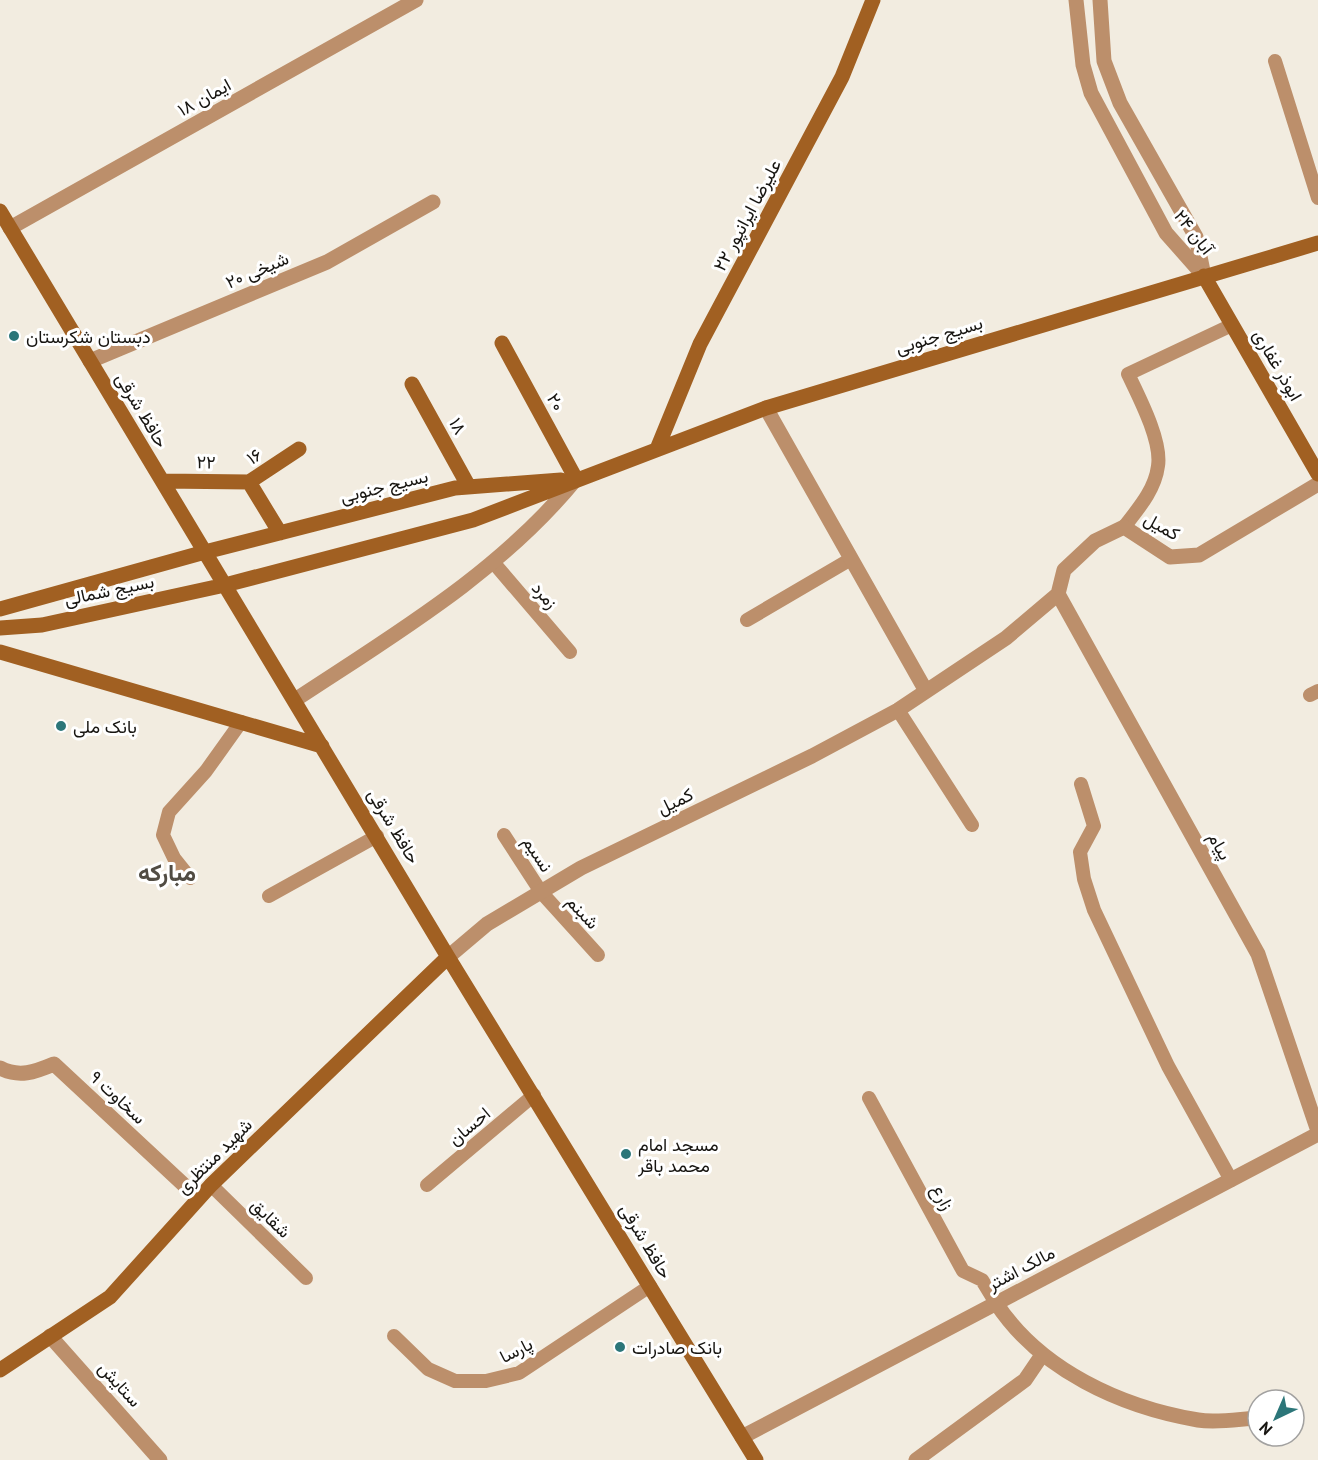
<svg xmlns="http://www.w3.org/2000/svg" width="1318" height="1460" viewBox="0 0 1318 1460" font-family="'PT Sans',Vazirmatn,sans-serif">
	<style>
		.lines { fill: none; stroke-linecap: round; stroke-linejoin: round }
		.lane { stroke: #bc8f6b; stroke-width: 14 }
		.street { stroke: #bc8f6b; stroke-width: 15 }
		.secondary { stroke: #a16022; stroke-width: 15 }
		.poi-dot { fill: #2c7679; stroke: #fff; stroke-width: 2 }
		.labels { text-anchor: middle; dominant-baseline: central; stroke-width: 6; stroke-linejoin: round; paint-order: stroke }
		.street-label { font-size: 18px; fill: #171511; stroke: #fff }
		.poi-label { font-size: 18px; fill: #171511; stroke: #fff; text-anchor: start }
		.district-label { font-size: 24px; font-weight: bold; fill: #514c43; stroke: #fff }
	</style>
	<rect width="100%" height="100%" fill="#f2ece0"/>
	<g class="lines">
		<!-- lane -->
		<path class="lane" d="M1275 61 1318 198
			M1124 527C1138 509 1155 490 1158 466 1162 441 1139 397 1128 374L1232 325
			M493 562 570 652
			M747 620 851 559
			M1310 695 1318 691
			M898 710 972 825
			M1081 784 1094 826 1080 852 1084 879 1094 910 1168 1066 1231 1180
			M504 835 541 892 598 955
			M190 878 174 858 163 835 169 812 206 771 241 722
			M269 896 377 836
			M869 1098 963 1271 982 1280 996 1303
			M211 1185 306 1278
			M427 1185 534 1095
			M394 1336 428 1369 455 1381H486L519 1373 650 1286"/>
		<!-- street -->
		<path class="street" d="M1076 0 1083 65 1091 93 1166 233 1204 276
			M1100 0 1104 61 1120 103 1196 237 1204 276
			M10 228 416 0
			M90 361 327 262 433 202
			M766 408 926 691
			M1058 594 1258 954 1318 1131
			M295 700C395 634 499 573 576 479
			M448 957 487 924 581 868 812 756 898 710 1006 638 1058 594 1064 570 1095 541 1124 527 1170 557 1199 555 1318 484
			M0 1068C19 1078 35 1072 54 1064L198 1198
			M996 1303C1040 1370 1121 1407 1198 1420 1217 1423 1239 1419 1258 1418
			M50 1336 160 1460
			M742 1437 1318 1134
			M916 1460 1025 1380 1042 1355"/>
		<!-- secondary -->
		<path class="secondary" d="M0 211 448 957 756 1460
			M1204 276 1318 474
			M502 343 576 479
			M412 384 469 487
			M657 449 700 344 842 77 873 0
			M163 481 249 482
			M249 482 299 449
			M249 482 280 533
			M0 609 205 552 455 488 561 480
			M0 628 42 625 225 585 473 520 766 408 1318 243
			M0 652 322 746
			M0 1370 110 1297 211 1185 448 957"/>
	</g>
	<!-- markers -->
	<g class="poi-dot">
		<circle cx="14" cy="336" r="6"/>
		<circle cx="61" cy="726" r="6"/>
		<circle cx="626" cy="1154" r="6"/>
		<circle cx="620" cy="1347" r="6"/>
	</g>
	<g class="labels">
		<!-- street labels -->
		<g class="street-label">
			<text transform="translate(204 97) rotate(-29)">ایمان ۱۸</text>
			<text transform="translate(747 215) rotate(-62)">علیرضا ایرانپور ۲۲</text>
			<text transform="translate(1194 232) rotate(52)">آبان ۲۴</text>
			<text transform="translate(257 270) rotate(-23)">شیخی ۲۰</text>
			<text transform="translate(939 335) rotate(-17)">بسیج جنوبی</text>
			<text transform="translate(1278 365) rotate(60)">ابوذر غفاری</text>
			<text transform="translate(556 402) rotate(61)">۲۰</text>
			<text transform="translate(142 410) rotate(59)">حافظ شرقی</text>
			<text transform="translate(458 426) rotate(61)">۱۸</text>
			<text transform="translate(254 456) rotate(-33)">۱۶</text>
			<text transform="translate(206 462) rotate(1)">۲۲</text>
			<text transform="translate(384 486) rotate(-14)">بسیج جنوبی</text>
			<text transform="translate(1162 526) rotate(29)">کمیل</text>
			<text transform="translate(109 590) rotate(-12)">بسیج شمالی</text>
			<text transform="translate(545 595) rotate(49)">زمرد</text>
			<text transform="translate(675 801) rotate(-26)">کمیل</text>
			<text transform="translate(394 826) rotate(59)">حافظ شرقی</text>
			<text transform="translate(1220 846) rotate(61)">پیام</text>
			<text transform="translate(538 854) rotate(57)">نسیم</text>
			<text transform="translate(583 912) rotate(47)">شبنم</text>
			<text transform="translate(118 1097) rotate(43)">سخاوت ۹</text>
			<text transform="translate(469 1126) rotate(-40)">احسان</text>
			<text transform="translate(214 1156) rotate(-45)">شهید منتظری</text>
			<text transform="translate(943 1197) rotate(62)">زارع</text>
			<text transform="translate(271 1218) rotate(44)">شقایق</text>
			<text transform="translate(646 1241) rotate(59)">حافظ شرقی</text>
			<text transform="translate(1021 1268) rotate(-28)">مالک اشتر</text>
			<text transform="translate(516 1350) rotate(-27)">پارسا</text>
			<text transform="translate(120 1384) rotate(48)">ستایش</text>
		</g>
		<!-- poi labels -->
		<g class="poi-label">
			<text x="26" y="336">دبستان شکرستان</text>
			<text x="73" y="726">بانک ملی</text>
			<text x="638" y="1144">مسجد امام<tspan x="638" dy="21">محمد باقر</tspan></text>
			<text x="632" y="1347">بانک صادرات</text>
		</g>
		<!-- district labels -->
		<g class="district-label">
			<text x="167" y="872">مبارکه</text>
		</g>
	</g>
	<!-- north arrow -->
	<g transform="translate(1276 1418) rotate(224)"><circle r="28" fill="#ffffff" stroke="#a2a1a0" stroke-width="1.5"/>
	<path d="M0-4.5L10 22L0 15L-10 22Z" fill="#2c7679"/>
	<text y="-9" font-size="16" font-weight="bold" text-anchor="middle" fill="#171511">N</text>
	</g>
</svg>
